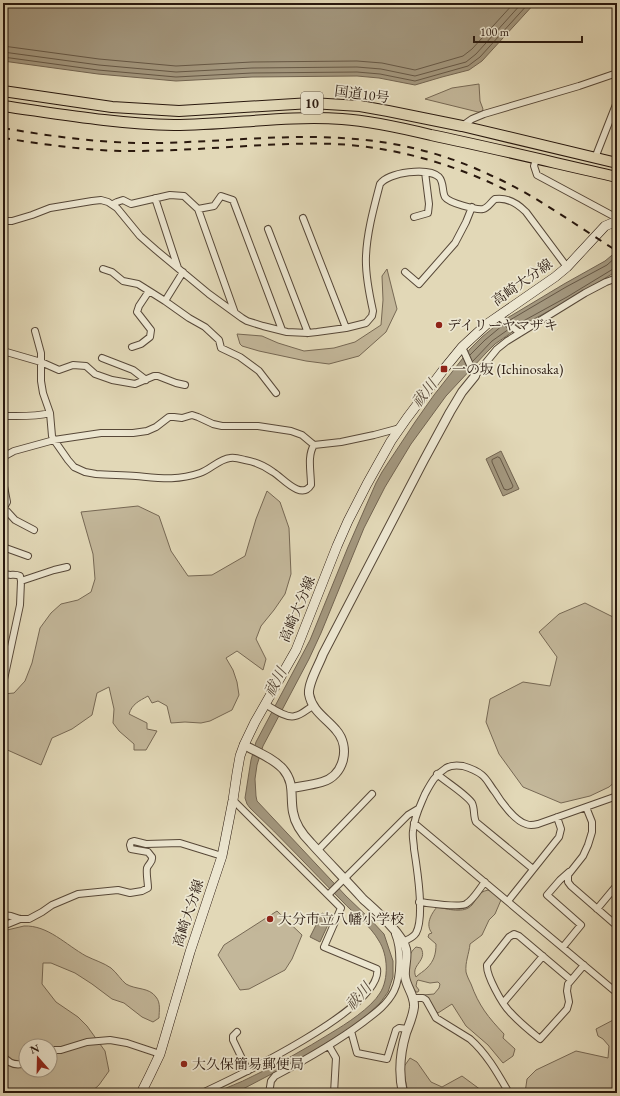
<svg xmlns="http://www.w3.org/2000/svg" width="620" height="1096" viewBox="0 0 620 1096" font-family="'EB Garamond','Noto Serif JP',serif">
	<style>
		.green { fill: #c3b79a; stroke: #766854; fill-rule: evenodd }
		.water { fill: #a3977e; stroke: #726451 }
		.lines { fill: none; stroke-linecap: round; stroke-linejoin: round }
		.shore { stroke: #665846; stroke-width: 1 }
		.minor-casing { stroke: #574838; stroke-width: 8 }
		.tertiary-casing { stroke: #574838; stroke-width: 10 }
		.secondary-casing { stroke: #29180e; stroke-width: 10 }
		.trunk-casing { stroke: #29180e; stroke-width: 12 }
		.minor { stroke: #ece6d0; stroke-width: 6 }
		.tertiary { stroke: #ece6d0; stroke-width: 8 }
		.secondary { stroke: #ece6d0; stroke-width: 9 }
		.trunk { stroke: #e2d8b7; stroke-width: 10 }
		.rail { stroke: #29180e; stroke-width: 2; stroke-dasharray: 7 7; stroke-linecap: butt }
		.poi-dot { fill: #8f2418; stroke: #ece6d0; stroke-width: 1.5 }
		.labels { text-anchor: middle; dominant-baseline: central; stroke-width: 3.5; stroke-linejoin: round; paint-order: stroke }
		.shield { fill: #ece6d0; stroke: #645648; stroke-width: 1 }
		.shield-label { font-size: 13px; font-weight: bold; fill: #29180e }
		.street-label { font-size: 14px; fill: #29180e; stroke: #ece6d0 }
		.poi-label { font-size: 14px; fill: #29180e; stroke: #ece6d0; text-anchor: start }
		.water-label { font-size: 15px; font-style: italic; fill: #5a4b3b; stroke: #ece6d0 }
	</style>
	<rect width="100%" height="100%" fill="#e2d8b7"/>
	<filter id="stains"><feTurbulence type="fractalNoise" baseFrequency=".005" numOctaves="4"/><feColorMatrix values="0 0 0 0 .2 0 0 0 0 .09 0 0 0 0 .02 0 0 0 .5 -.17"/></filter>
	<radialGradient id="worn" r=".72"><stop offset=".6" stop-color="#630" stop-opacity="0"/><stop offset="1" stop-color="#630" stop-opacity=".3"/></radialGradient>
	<!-- green -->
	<path class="green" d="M479 84 480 101 483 109 482 112H478L425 99 452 88Z
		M387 269 397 309 386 332 359 356 329 364 306 361 259 351 242 346 240 344 237 334 262 336 278 343 304 351 334 348 355 342 381 325 383 300 382 276Z
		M267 491 280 502 289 528 291 574 285 594 274 610 261 626 256 639 266 659 263 670 237 651 226 658 233 670 237 682 239 695 232 710 210 721 201 723 185 722 171 723 167 706 158 701 152 703 148 696C139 701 132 704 129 714L147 723V729L157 731 146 750H134V744L119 731 113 723 114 709 109 687 97 693 92 715 72 729 52 738 41 765 3 748V694L14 693 25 681 32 663 40 628 51 613 61 604 78 600 91 592 95 579 93 554 81 512 138 506 159 516 171 551 188 576 212 575 245 556 256 519Z
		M585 603 617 619V780L609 787 590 796 561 803 523 787 499 754 486 722 490 699 523 682 550 686 557 657 539 632 559 614Z
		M488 890 495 893 501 900 495 914 489 920 482 935 470 944C469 954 465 962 466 972 467 976 469 980 471 984 479 1006 488 1017 504 1034L503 1038 515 1049 513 1056 503 1063 488 1045 466 1026 452 1004 438 1013 434 1009 431 1003 425 1002 423 995 434 994 439 988 440 984 438 982 430 983 418 980 417 981 416 986 419 990 418 992H416C406 980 403 958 416 947L421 948C428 961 410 965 416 977 420 973 423 972 427 968 434 961 436 954 436 944L428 937 429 934 432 933C425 925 431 914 437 907 448 909 464 914 472 905 478 897 476 893 488 890Z
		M277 911 302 935 292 959 285 970 249 989 240 990 218 955 224 945Z
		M24 926C48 925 66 945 86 956 94 960 104 963 111 968 117 973 121 980 126 984 136 990 149 987 156 997 161 1003 159 1011 159 1018L153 1022 142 1017 124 1003 112 999 92 984 75 973 51 963H43L42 984 56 1002 78 1017 87 1026 105 1051 109 1071 99 1085 90 1093H3V931ZM26 1046H50V1070H26Z
		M617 1018V1093H525L527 1079 536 1070 576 1051 608 1058 609 1046 603 1039 598 1036 596 1029Z
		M410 1058 417 1062 431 1082 442 1087 462 1076 485 1093H408L403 1068Z"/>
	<!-- water -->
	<path class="water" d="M3 3H535L482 61 469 70 442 77 415 85 379 78 357 76 252 77 176 81 98 74 3 61Z
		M617 251V271L569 300 521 326 495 344 486 353 446 396 411 444 385 487 364 528 321 633 309 659 263 746 257 765 255 779 256 796 257 801 346 896 370 919 384 934 393 961V977L388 992 380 1003 366 1016 347 1030 304 1057 241 1090 233 1093H215C227 1087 240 1083 251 1077 279 1064 305 1049 331 1033 346 1024 371 1008 380 993 389 979 388 955 379 941 370 925 354 914 342 901 311 870 282 838 250 808L247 804 245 798 251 760 256 742 310 640 348 547 376 483 382 472 415 422 434 395 470 349 482 337 499 323 564 284 605 261Z
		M501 451 519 489 503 496 486 459Z
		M322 913 331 918 320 942 310 937Z"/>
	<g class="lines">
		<!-- shore -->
		<path class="shore" d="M3 46 99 59 176 66 252 62 357 61 382 63 415 70 463 56 472 49 514 3
			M3 52 99 65 176 72 252 68 357 67 381 69 415 76 466 62 476 54 522 3
			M3 57 98 70 176 77 252 73 357 72 380 74 415 81 468 66 480 57 529 3
			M510 320 566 287 607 265 617 256
			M516 325 567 297 613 269 617 268
			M470 355 485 340 503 325
			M473 361 492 341 509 329
			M498 457 500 458 513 486 512 488 507 490 504 489 492 462V460Z"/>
		<defs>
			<path id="minor" d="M462 126 472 119 484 114 579 86 617 73
				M595 158 617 102
				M536 159 534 166 537 175 617 218
				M155 198 178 268
				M113 204 117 202 123 200 131 204 170 195 184 196 198 209 214 206 221 196 233 200 282 330
				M198 209 235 313
				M414 217 428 213 429 204 425 172
				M303 218 346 328
				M3 221H12L32 215 50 208 92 201 101 200 108 202 117 208 140 236 156 250 209 294 242 318 247 321 263 326 287 332 308 333 317 332 346 328 366 323 372 316 373 311C369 293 365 274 366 256 367 232 374 207 380 184 389 172 428 167 439 177 444 182 442 192 445 197 449 203 476 210 483 209 488 208 491 202 495 199 507 197 518 204 526 212L567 267
				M268 229 308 333
				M103 269 112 272 123 281 138 284 165 301 189 318 205 327 219 340 221 348 240 357 259 371 276 393
				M405 272 419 284 455 243 466 222 472 207
				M165 301 183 272
				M498 316 520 333
				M35 331 41 353V381L43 393 50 413 52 436 54 440 68 460 74 467 85 472 96 474C110 475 123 475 136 476 159 478 177 481 200 473 210 470 219 459 230 458 235 457 241 459 245 460 256 462 265 466 273 472 282 477 301 501 311 485 311 472 307 456 314 445L341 442 374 435 400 428
				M132 347 141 344 150 337 151 330 137 312 139 306 149 291
				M462 347 475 376
				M3 351 41 362 59 370 73 365 86 366 95 374 112 380 135 384 154 376H158L176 383 185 385
				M102 358 133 370 146 380
				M475 376 497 349 507 341 585 293 606 282 617 278
				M4 416C19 416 35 417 50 413
				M3 457 14 451 54 440 101 433H133L147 431 156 427 169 417H174L182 418 192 415 198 417 213 424 222 426H258L291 431 302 435 314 445
				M3 481 7 502 3 509
				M4 508 15 520 34 530
				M3 547 28 556
				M3 573C10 577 13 573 20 576L21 581 20 605 3 684
				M21 581 54 570 67 567
				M265 704C272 708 287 719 295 716 302 715 307 709 313 706
				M437 774C446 782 466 794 472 803 475 809 473 816 476 822L533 869
				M586 807 592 822V832L588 845 583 856 568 875V882L571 886 617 926
				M414 823 617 993
				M318 850 372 794
				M328 895 408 815 418 809
				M508 901 559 837 561 829 557 817
				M419 902C429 903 459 908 466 904 474 899 479 889 485 882
				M597 909 617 885
				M3 915 11 916 20 919H29L42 912 52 905 78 894 118 890 130 893 142 891 148 888C148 882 146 874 147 868 149 863 153 862 152 857L148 852 131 849 130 845 131 842 134 841 146 844 180 843 222 856
				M3 926 20 919
				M403 942C408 939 413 938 416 933 425 917 417 868 414 849 414 843 412 837 413 831 414 817 420 806 425 794 431 783 435 775 446 768 451 765 457 765 463 766 470 768 477 771 482 775 488 780 490 786 495 792 501 802 515 821 526 824 530 826 534 825 538 824L617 796
				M563 947 581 925 547 895 560 880 569 872
				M571 980 519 936 514 934 509 937 487 965C486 975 502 1004 510 1012 519 1022 530 1031 540 1039L567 1009 569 1002 567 991 568 984 584 965
				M413 998H423L426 1000 436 1018 470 1039C487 1054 498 1074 509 1093
				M503 1003 543 956
				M351 1031 357 1053 387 1059 396 1030 399 1028 408 1029
				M237 1032 233 1036V1040L248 1071
				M329 1046 336 1058 334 1093
				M50 1050H61L87 1042 110 1040 127 1043 160 1054
				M3 1056C9 1064 17 1066 26 1063
				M202 1093C234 1078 384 1007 377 969L324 947 341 908 233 800
				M269 1093 271 1081 275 1076C305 1060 334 1044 362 1023 374 1014 387 1005 394 991 401 977 401 948 395 934"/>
			<path id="tertiary" d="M244 745C257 752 273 758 283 769 295 783 290 796 293 812 295 824 303 835 311 843 328 862 346 880 363 899 375 910 403 934 406 949 408 958 404 967 405 976 406 987 415 995 414 1007 413 1016 409 1025 406 1033 400 1053 398 1072 403 1093
				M292 788C302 786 312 785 322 782 344 776 351 747 336 730 326 718 312 711 309 694 308 683 319 665 323 654L424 460 450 412 462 392 475 376"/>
			<path id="secondary" d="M141 1093 150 1075 160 1054 190 952 222 856 233 800 237 773 240 756 244 745 255 722 296 650 337 546 348 521 367 484 391 441 407 418 444 369 462 347 476 334 487 324 555 277 567 267 605 226 617 221"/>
			<path id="trunk" d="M3 91 112 107 179 111 311 103 360 106 388 111 462 126 617 163
				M3 106C60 114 116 124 174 125 230 125 286 115 342 119 372 121 402 128 431 135 493 148 555 163 617 177"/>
		</defs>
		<!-- minor casing -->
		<use href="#minor" class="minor-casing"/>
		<!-- tertiary casing -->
		<use href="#tertiary" class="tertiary-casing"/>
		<!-- secondary casing -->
		<use href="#secondary" class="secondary-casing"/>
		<!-- trunk casing -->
		<use href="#trunk" class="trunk-casing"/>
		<!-- minor -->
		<use href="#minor" class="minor"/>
		<!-- tertiary -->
		<use href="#tertiary" class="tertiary"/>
		<!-- secondary -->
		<use href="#secondary" class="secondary"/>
		<!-- trunk -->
		<use href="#trunk" class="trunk"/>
		<!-- rail -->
		<path class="rail" d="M3 128C55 137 107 144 160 143 244 141 321 129 404 146 433 152 463 162 490 175 534 194 577 226 617 251
			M3 138C42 144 81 150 120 151 138 151 157 151 175 150 228 148 282 142 335 144 397 147 457 165 512 193"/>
	</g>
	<!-- markers -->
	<g class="poi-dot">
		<circle cx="439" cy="325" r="4"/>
		<rect x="440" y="365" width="8" height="8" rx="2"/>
		<circle cx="270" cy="919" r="4"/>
		<circle cx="184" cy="1064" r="4"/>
	</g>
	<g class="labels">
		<!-- shield labels -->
		<rect class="shield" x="301" y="92" width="22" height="22" rx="3"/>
		<g class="shield-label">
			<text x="312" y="103">10</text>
		</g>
		<!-- street labels -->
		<g class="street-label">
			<text transform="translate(362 94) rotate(7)">国道10号</text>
			<text transform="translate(522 282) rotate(-35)">高崎大分線</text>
			<text transform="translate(297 609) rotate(-67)">高崎大分線</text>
			<text transform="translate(188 913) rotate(-72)">高崎大分線</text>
		</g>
		<!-- poi labels -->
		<g class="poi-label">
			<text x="447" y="325">デイリーヤマザキ</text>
			<text x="452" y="369">一の坂 (Ichinosaka)</text>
			<text x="278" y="919">大分市立八幡小学校</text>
			<text x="192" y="1064">大久保簡易郵便局</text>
		</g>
		<!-- water labels -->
		<g class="water-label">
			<text transform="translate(424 393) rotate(-52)">祓川</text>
			<text transform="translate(275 682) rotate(-62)">祓川</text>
			<text transform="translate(358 996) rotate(-49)">祓川</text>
		</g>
	</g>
	<!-- margin -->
	<rect width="620" height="1096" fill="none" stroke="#e2d8b7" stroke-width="16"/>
	<rect x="4" y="4" width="612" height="1088" fill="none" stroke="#29180e" stroke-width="2"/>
	<rect x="8" y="8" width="604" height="1080" fill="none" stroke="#29180e"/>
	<!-- north arrow -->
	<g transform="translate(38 1058) rotate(340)"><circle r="19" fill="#ece6d0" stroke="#9e9482"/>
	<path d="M0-3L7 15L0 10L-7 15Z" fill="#8f2418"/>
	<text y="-6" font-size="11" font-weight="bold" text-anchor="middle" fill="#29180e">N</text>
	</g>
	<!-- scale -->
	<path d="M474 36v6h108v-6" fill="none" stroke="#29180e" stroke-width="2"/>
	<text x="480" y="36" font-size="12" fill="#29180e" stroke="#ece6d0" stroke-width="3" paint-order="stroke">100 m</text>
	<rect width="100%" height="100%" filter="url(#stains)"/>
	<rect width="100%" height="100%" fill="url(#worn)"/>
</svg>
